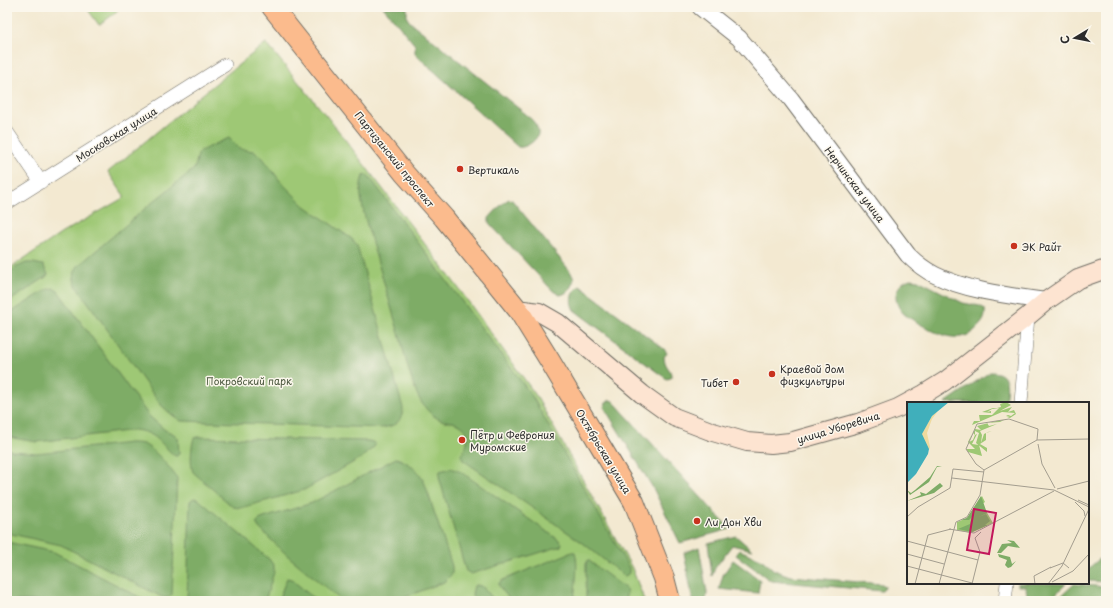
<svg xmlns="http://www.w3.org/2000/svg" width="1113" height="608" viewBox="0 0 1113 608" font-family="'Playpen Sans',sans-serif">
	<style>
		.green { fill: #9ec874; stroke: #647a50 }
		.forest { fill: #7eac66; stroke: #546c48 }
		.lines { fill: none; stroke-linecap: round; stroke-linejoin: round }
		.minor-casing { stroke: #716e65; stroke-width: 14 }
		.tertiary-casing { stroke: #716e65; stroke-width: 18 }
		.secondary-casing { stroke: #716e65; stroke-width: 20 }
		.primary-casing { stroke: #716e65; stroke-width: 22 }
		.minor { stroke: #fff; stroke-width: 13 }
		.tertiary { stroke: #fff; stroke-width: 16 }
		.secondary { stroke: #fde4d1; stroke-width: 18 }
		.primary { stroke: #fbbb8d; stroke-width: 20 }
		.poi-dot { fill: #c8321e; stroke: #fbf7ec; stroke-width: 1.5 }
		.labels { text-anchor: middle; dominant-baseline: central; stroke-width: 3; stroke-linejoin: round; paint-order: stroke }
		.street-label { font-size: 10px; fill: #2b2b2b; stroke: #fbf7ec }
		.poi-label { font-size: 10px; fill: #2b2b2b; stroke: #fbf7ec; text-anchor: start }
		.park-label { font-size: 10px; fill: #4e5a41; stroke: #fbf7ec }
		.inset-road { fill: none; stroke: #a39d8f; stroke-width: 1 }
		.view { fill: #c2185b; fill-opacity: 0.15; stroke: #c2185b; stroke-width: 2 }
		.inset-edge { fill: none; stroke: #2b2b2b; stroke-width: 2 }
	</style>
	<rect width="100%" height="100%" fill="#fbf7ec"/>
	<filter id="ink" filterUnits="userSpaceOnUse"><feTurbulence type="fractalNoise" baseFrequency=".025" numOctaves="2"/><feDisplacementMap in="SourceGraphic" scale="8" xChannelSelector="R" yChannelSelector="G"/><feConvolveMatrix kernelMatrix="1 2 1 2 8 2 1 2 1" color-interpolation-filters="sRGB"/></filter>
	<filter id="wash" filterUnits="userSpaceOnUse"><feTurbulence type="fractalNoise" baseFrequency=".012" numOctaves="4" result="noise"/><feDisplacementMap in="SourceGraphic" scale="16" xChannelSelector="R" yChannelSelector="G"/><feGaussianBlur stdDeviation="0.9" result="paint"/><feColorMatrix in="noise" values="0 0 0 0 0 0 0 0 0 0 0 0 0 0 0 0 0 1.4 0 .05"/><feComposite in="paint" operator="in"/></filter>
	<g filter="url(#wash)">
		<rect width="100%" height="100%" fill="#f3e9d1"/>
		<!-- green -->
		<path class="green" d="M86 7H115L118 11 99 25Z
			M266 43 334 125 457 286 535 394 632 568 642 594 644 601H7V270L62 233 125 197 108 172C161 129 212 85 266 43Z"/>
		<!-- forest -->
		<path class="forest" d="M383 7H407V18L410 22 527 115C531 119 537 124 538 131 540 139 525 149 518 147L415 54V45Z
			M229 138 240 149 253 151 262 157 281 182 305 206 352 239 357 245 403 408C402 423 395 426 381 428L181 421 171 414 160 404 75 284C73 277 74 272 78 266L154 201 194 169C197 163 196 157 200 151Z
			M368 175 532 396 629 568V573L627 575 624 576 583 543 463 460 461 455C468 446 472 430 458 424 453 421 446 422 441 420 431 416 422 405 418 396 410 378 405 357 400 337 389 301 379 265 368 229 364 213 357 191 363 176Z
			M509 199 512 200 570 271 574 279C572 286 568 294 560 295L553 291 489 223V218L503 203Z
			M26 263H33L43 265 48 274 46 277 7 303V274L15 268Z
			M910 279 918 280 963 303 980 306 985 309C986 318 983 322 977 328 961 346 937 334 920 324 915 321 909 318 904 314 892 302 893 285 910 279Z
			M580 286 664 349 667 353 664 357C665 369 672 368 671 378L667 379 657 372 574 310C569 301 571 291 580 286Z
			M53 288 58 291 149 416 165 430 174 434 178 438 179 454 177 456H175C159 443 158 433 135 430L37 442 13 438 7 434V315L46 290Z
			M990 372C1011 372 1007 388 1005 403H945Z
			M610 400 613 401 730 529 680 543 653 488 604 407 605 404Z
			M197 437 369 441 375 443V446L361 458 304 490 241 508 233 507 193 472C190 463 191 447 194 438Z
			M130 443C134 443 139 443 143 444 155 449 170 468 177 478L172 594C169 599 165 599 160 596L61 545 7 533V448L12 451 37 453Z
			M396 458C409 462 419 471 425 484L452 566V574L444 582 395 601H342L288 556 259 528 256 523 259 520 264 518 312 503Z
			M451 468 461 472 559 540 562 543 561 546 471 574 466 571 465 568 439 477 440 471Z
			M194 498 198 499 269 559 274 566V572L265 601H187L190 501Z
			M736 536 752 550 732 545 715 568 712 576 708 543Z
			M7 542 54 552 147 601H7Z
			M699 547 707 593 706 601H693L684 553Z
			M739 550 761 559 774 570 790 576 882 584 885 586 884 589 882 591 771 581 736 555Z
			M572 552H575C579 564 575 588 574 601H511L499 586V583L503 580Z
			M1106 553V582L1088 581V569Z
			M588 560 626 589 627 593 624 601H586V564Z
			M733 560 760 580 758 593 719 589 723 575Z
			M287 578 291 579 317 601H278Z
			M1018 583 1066 584 1049 601H1028L1026 588 1024 586H1018Z
			M1074 584 1106 587V601H1056Z
			M477 585 483 587 495 601H474L472 594 474 586Z"/>
	</g>
	<g filter="url(#ink)">
		<g class="lines">
			<defs>
				<path id="minor" d="M7 132 41 182
					M7 203 225 65
					M1021 403 1028 316
					M1005 601 1007 583"/>
				<path id="tertiary" d="M700 7 739 38 791 99 908 255C916 263 925 270 935 275 967 291 1011 296 1046 301"/>
				<path id="secondary" d="M519 311 524 310 539 312 558 323 642 394 674 417 713 432 747 442 771 444 790 442 858 423 898 408 924 394 945 381 1028 316 1046 301 1078 279 1106 269"/>
				<path id="primary" d="M272 7 404 173 444 218 519 311 550 361 634 502 664 578 670 601"/>
			</defs>
			<!-- minor casing -->
			<use href="#minor" class="minor-casing"/>
			<!-- tertiary casing -->
			<use href="#tertiary" class="tertiary-casing"/>
			<!-- secondary casing -->
			<use href="#secondary" class="secondary-casing"/>
			<!-- primary casing -->
			<use href="#primary" class="primary-casing"/>
			<!-- minor -->
			<use href="#minor" class="minor"/>
			<!-- tertiary -->
			<use href="#tertiary" class="tertiary"/>
			<!-- secondary -->
			<use href="#secondary" class="secondary"/>
			<!-- primary -->
			<use href="#primary" class="primary"/>
		</g>
	</g>
	<!-- markers -->
	<g class="poi-dot">
		<circle cx="460" cy="169" r="4"/>
		<circle cx="1014" cy="246" r="4"/>
		<circle cx="772" cy="374" r="4"/>
		<circle cx="736" cy="382" r="4"/>
		<circle cx="462" cy="440" r="4"/>
		<circle cx="697" cy="521" r="4"/>
	</g>
	<g class="labels">
		<!-- street labels -->
		<g class="street-label">
			<text transform="translate(116 134) rotate(-32)">Московская улица</text>
			<text transform="translate(395 159) rotate(51)">Партизанский проспект</text>
			<text transform="translate(855 184) rotate(53)">Нерчинская улица</text>
			<text transform="translate(838 427) rotate(-17)">улица Уборевича</text>
			<text transform="translate(604 451) rotate(59)">Октябрьская улица</text>
		</g>
		<!-- poi labels -->
		<g class="poi-label">
			<text x="468" y="169">Вертикаль</text>
			<text x="1022" y="246">ЭК Райт</text>
			<text x="780" y="368">Краевой дом<tspan x="780" dy="12">физкультуры</tspan></text>
			<text x="728" y="382" text-anchor="end">Тибет</text>
			<text x="470" y="434">Пётр и Феврония<tspan x="470" dy="12">Муромские</tspan></text>
			<text x="705" y="521">Ли Дон Хви</text>
		</g>
		<!-- park labels -->
		<g class="park-label">
			<text x="249" y="380">Покровский парк</text>
		</g>
	</g>
	<!-- overview -->
	<g transform="translate(907 402)">
		<rect width="182" height="182" fill="#f3e9d1"/>
		<path d="M99 0 104 3 93 9 105 5 101 10 107 8 109 12 103 16H100L103 15 99 14 101 13 104 14 108 11 95 10 65 23 67 19H73L72 13H85L92 6 85 7 80 10 84 9V11L75 10 86 6H90V3V6L94 5 93 2ZM97 18 93 20 80 21 82 24 90 22 73 29 75 33 74 41 77 32 81 30 85 29 79 31V38L73 42 80 46V50L69 41 72 31 68 29V33L70 32 65 42 72 43 75 54 61 50 59 47H68L61 40 65 32 62 40 66 38 68 33 66 31 68 27 74 28 70 24 89 19ZM75 94 78 100 75 102 86 121 64 131 50 128V120L60 116Z" fill="#9ec874"/>
		<path d="M30 64 35 65H30L22 80 3 93 0 88 4 91 8 88 23 75ZM33 81 36 84 27 91 0 99 14 93 13 90 19 92ZM74 94 80 111 72 115 79 112 83 119 78 123H81L65 130 51 127 63 122 65 115 62 118H54L60 116ZM100 138 107 139 113 146 101 144 94 151H90L95 142 105 141ZM91 152 103 155 105 162 109 159 104 165 101 166 98 163 100 158 92 155Z" fill="#7eac66"/>
		<path d="M31 9 25 17 20 31 23 45 22 48 14 33 25 14Z" fill="#eeda9e"/>
		<path d="M0 0H42L25 14 15 32 22 47 21 52 9 72 0 81Z" fill="#40afbb"/>
		<path class="inset-road" d="M131 42 135 62 148 86M77 68 69 62 59 47 70 22 102 17 131 27 130 38M45 76 147 88 182 105M150 87 182 79M171 98 182 103M168 100 177 109 178 114M0 115 11 105 43 86 46 67 77 70M42 127 67 131 147 89M0 139 71 158M0 152 37 162M0 164 65 181M143 166 156 161 162 166M145 180 166 169 182 152M8 182 21 133 44 127M32 182 49 120 60 115 73 93 77 68 130 38 182 37M65 182 73 150 68 136 74 130M128 182 127 174 144 165M141 182 155 164 182 107"/>
		<path class="view" d="M67 107 89 111 82 152 60 148Z"/>
		<rect width="182" height="182" class="inset-edge"/>
	</g>
	<!-- margin -->
	<rect width="1113" height="608" fill="none" stroke="#fbf7ec" stroke-width="24"/>
	<!-- north arrow -->
	<g transform="translate(1075 38) rotate(260)" stroke="#fbf7ec" stroke-width="3" paint-order="stroke">
	<path d="M0-3L7 15L0 10L-7 15Z" fill="#2b2b2b"/>
	<text y="-6" font-size="11" font-weight="bold" text-anchor="middle" fill="#2b2b2b">С</text>
	</g>
</svg>
